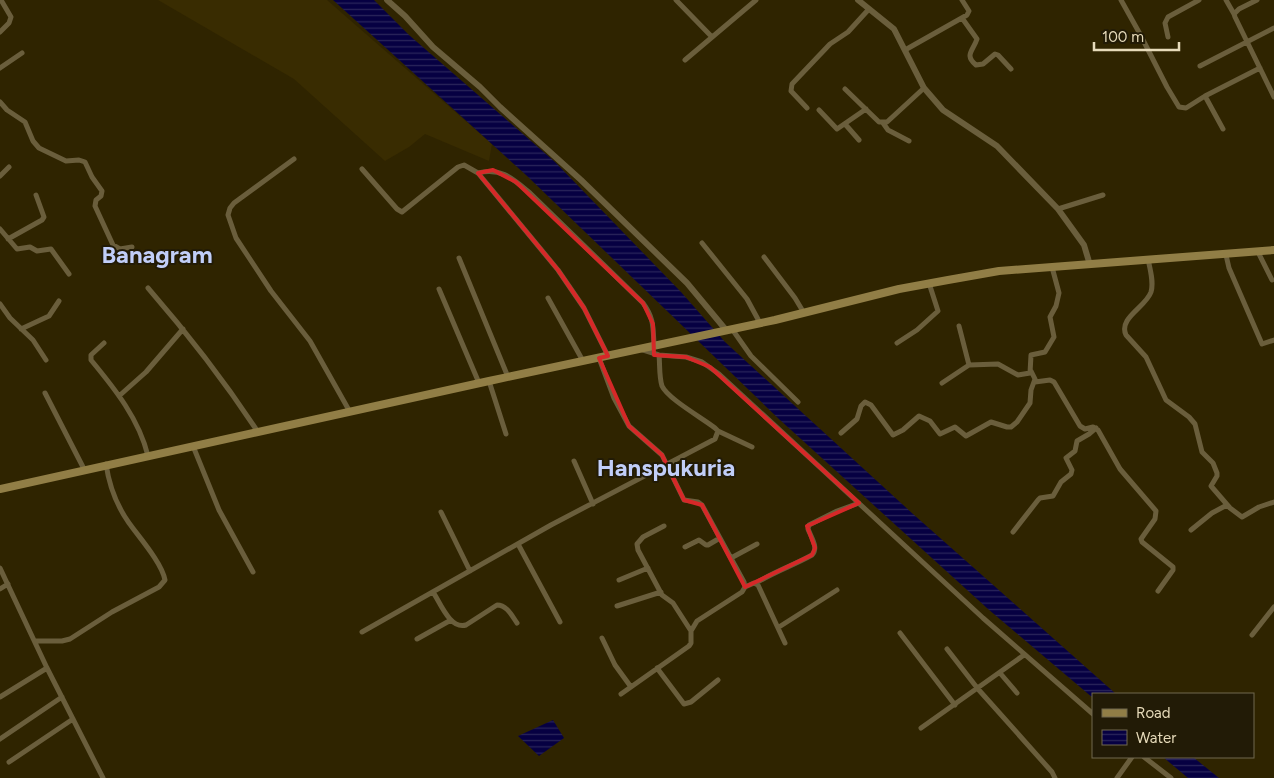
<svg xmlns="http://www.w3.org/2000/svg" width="1274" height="778" viewBox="0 0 1274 778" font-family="Figtree,sans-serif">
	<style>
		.built { fill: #392c01 }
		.water { fill: url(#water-rules) }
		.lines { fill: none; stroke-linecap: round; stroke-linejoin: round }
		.minor { stroke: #6a5e3c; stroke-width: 5 }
		.tertiary { stroke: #6a5e3c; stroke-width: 6 }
		.secondary { stroke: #917e46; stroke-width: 8 }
		.marked { fill: none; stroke: #d62828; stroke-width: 4; stroke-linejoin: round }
		.labels { text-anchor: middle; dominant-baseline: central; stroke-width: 4; stroke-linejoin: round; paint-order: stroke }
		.district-label { font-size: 24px; font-weight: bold; fill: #c1cef8; stroke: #221b06 }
	</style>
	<defs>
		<pattern id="water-rules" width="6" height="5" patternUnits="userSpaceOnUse" patternTransform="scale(1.25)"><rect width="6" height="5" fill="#060042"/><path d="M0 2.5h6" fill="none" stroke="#2a255b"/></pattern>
	</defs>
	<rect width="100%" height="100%" fill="#2f2400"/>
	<!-- built -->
	<path class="built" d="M158 0H327L492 144 489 161 425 134 409 147 385 161 294 79Z"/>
	<!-- water -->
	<path class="water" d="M333 0H374L409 35 555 162 681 292 725 342 913 514 1116 694H1093V698L988 609 780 420 526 175Z
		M553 720 564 738 539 756 518 736Z
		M1163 757H1193L1219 778H1188Z"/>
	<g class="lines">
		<!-- minor -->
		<path class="minor" d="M676 0 712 37
			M1121 0 1140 34 1167 87 1179 107 1186 108 1205 96 1260 68
			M1226 0 1234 14
			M1257 0 1239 9 1234 14 1235 17 1274 97
			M962 18 977 39C973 51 964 55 976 65L983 64 995 54 998 55 1011 69
			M0 32 9 23 11 17 1 0
			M1168 37 1165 23 1168 17 1199 0
			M905 50 967 15 969 11 962 0
			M685 60 756 0
			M1200 66 1274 28
			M0 68 22 53
			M845 89 879 122H887L924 88
			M1205 96 1223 129
			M0 102 7 110 25 122 33 141 39 148 66 161 79 160 85 162 92 177 102 191 101 196 96 200 95 206 113 245 120 249 132 247
			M807 108 791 91 792 84 830 44 848 32 869 9
			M819 110 837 129 866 109
			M883 123 888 130 909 141
			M845 124 859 140
			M294 159 234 203 230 208 228 215 236 238 271 291 310 341 350 412
			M362 169 397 209 402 212 458 167 464 165 478 173 558 270 584 308 608 356
			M478 173C501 167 513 179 530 193L643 303C654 318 653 327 654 345
			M0 176 9 167
			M1058 209 1103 195
			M0 229 17 249 30 247 37 251 51 249 69 274
			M8 239 42 220 44 217 36 195
			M702 243 747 299 760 323
			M1258 252 1272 280
			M1226 255 1229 268 1262 344 1274 340
			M764 257 795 298 804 313
			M459 258 508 377
			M1148 259C1150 269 1154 282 1151 292 1146 307 1118 318 1126 335L1146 357 1166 400 1189 417 1195 424 1202 452 1213 463 1217 473V476L1211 486 1230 508 1242 517 1259 507 1274 502
			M148 288C188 334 225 382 258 432
			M439 289 479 383
			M548 298 583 361
			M0 304 10 318 33 340 46 360
			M959 326 969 365
			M21 329 49 316 59 301
			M732 329 751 356 798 402
			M104 343 91 355V360C115 389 139 419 148 456
			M897 343 917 330 938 311 929 283
			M640 349 659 355 686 357 702 362 719 374 983 618 1093 714
			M599 358 614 398 629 426 662 455 684 500 698 502 702 505 744 582 745 587 742 592 697 621 691 631V643L689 646 621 694
			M489 381 506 434
			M1035 382 1050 380 1054 382 1080 426 1085 429 1093 427 1098 430 1120 469 1156 511 1155 519 1141 539 1142 542 1173 567V570L1158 591
			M942 383 969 365 998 364 1018 375 1030 373 1031 355 1045 352 1054 337 1050 317 1056 306 1059 293 1052 267
			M45 393 84 469
			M119 396 146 372 183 329
			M718 431 752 447
			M841 433 857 419 861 406 865 402 871 405 893 435 903 430 919 416 930 421 940 434 955 427 966 436 991 422 1007 427H1011L1017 422 1030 403 1031 390 1035 379 1031 371
			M193 446 219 510 253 572
			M574 461 593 504
			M441 512 470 571
			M664 526 643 537 637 544 638 550 662 595 673 603 691 631
			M1191 530 1212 513 1227 505
			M1013 532 1038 500 1040 498 1053 496 1061 482 1071 474 1072 470 1066 458 1075 451 1077 441 1089 434 1096 428
			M518 544 560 622
			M685 547 699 540 706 545H708L720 538
			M731 558 757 544
			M0 568 47 668 103 778
			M619 580 648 568
			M756 583C774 572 794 565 812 555 819 548 811 537 808 529L809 525 837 511 859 503
			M745 587 754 583 758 585 785 643
			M0 589 8 584
			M433 592C440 602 450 630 466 625L497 605C507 605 512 616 517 623
			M617 606 661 592
			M779 627 837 590
			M362 632 551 525 715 439 718 431 715 428C704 419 668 399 662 386 659 377 660 365 659 355
			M900 633 955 705
			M1252 635 1274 607
			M602 638 615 665 631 687
			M417 639 451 620
			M35 641H62L70 639 112 612 159 587 165 580C162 563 139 537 129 523 117 506 109 485 106 464
			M947 649 978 689 1052 772 1055 778
			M657 668 684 704 691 702 718 680
			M1000 673 1017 693
			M0 697 47 668
			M921 728 1024 655
			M0 739 62 697
			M1144 757 1171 778
			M9 762 73 719
			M1117 778 1132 757"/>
		<!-- tertiary -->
		<path class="tertiary" d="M387 0 405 16 433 47 480 87 500 107 581 180 687 283 726 330
			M858 0 894 29 924 88 943 110 997 146 1058 209 1084 245 1090 265"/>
		<!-- secondary -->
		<path class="secondary" d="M0 489 489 381 775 320 899 289 948 280 999 271 1274 250"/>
	</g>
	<!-- marked area -->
	<path class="marked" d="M493 170 516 182 643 303 653 324 654 355 686 357 710 367 859 503 807 526 815 548 812 555 745 587 702 505 684 500 662 455 629 426 599 358 608 356 584 308 558 270 478 173Z"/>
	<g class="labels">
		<!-- district labels -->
		<g class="district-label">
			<text x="157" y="254">Banagram</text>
			<text x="666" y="467">Hanspukuria</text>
		</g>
	</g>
	<!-- legend -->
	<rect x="1092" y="693" width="162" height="65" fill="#221b06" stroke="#71684e"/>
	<rect x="1102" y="709" width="25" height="8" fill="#917e46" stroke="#71684e"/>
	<text x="1136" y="718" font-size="15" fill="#e7dbba">Road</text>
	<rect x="1102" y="730" width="25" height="15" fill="url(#water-rules)" stroke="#71684e"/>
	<text x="1136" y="743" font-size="15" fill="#e7dbba">Water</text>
	<!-- scale -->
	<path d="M1094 42v8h85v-8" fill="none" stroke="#e7dbba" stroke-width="2.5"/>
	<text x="1102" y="42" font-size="15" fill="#e7dbba" stroke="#221b06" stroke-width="4" paint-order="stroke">100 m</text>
</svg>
